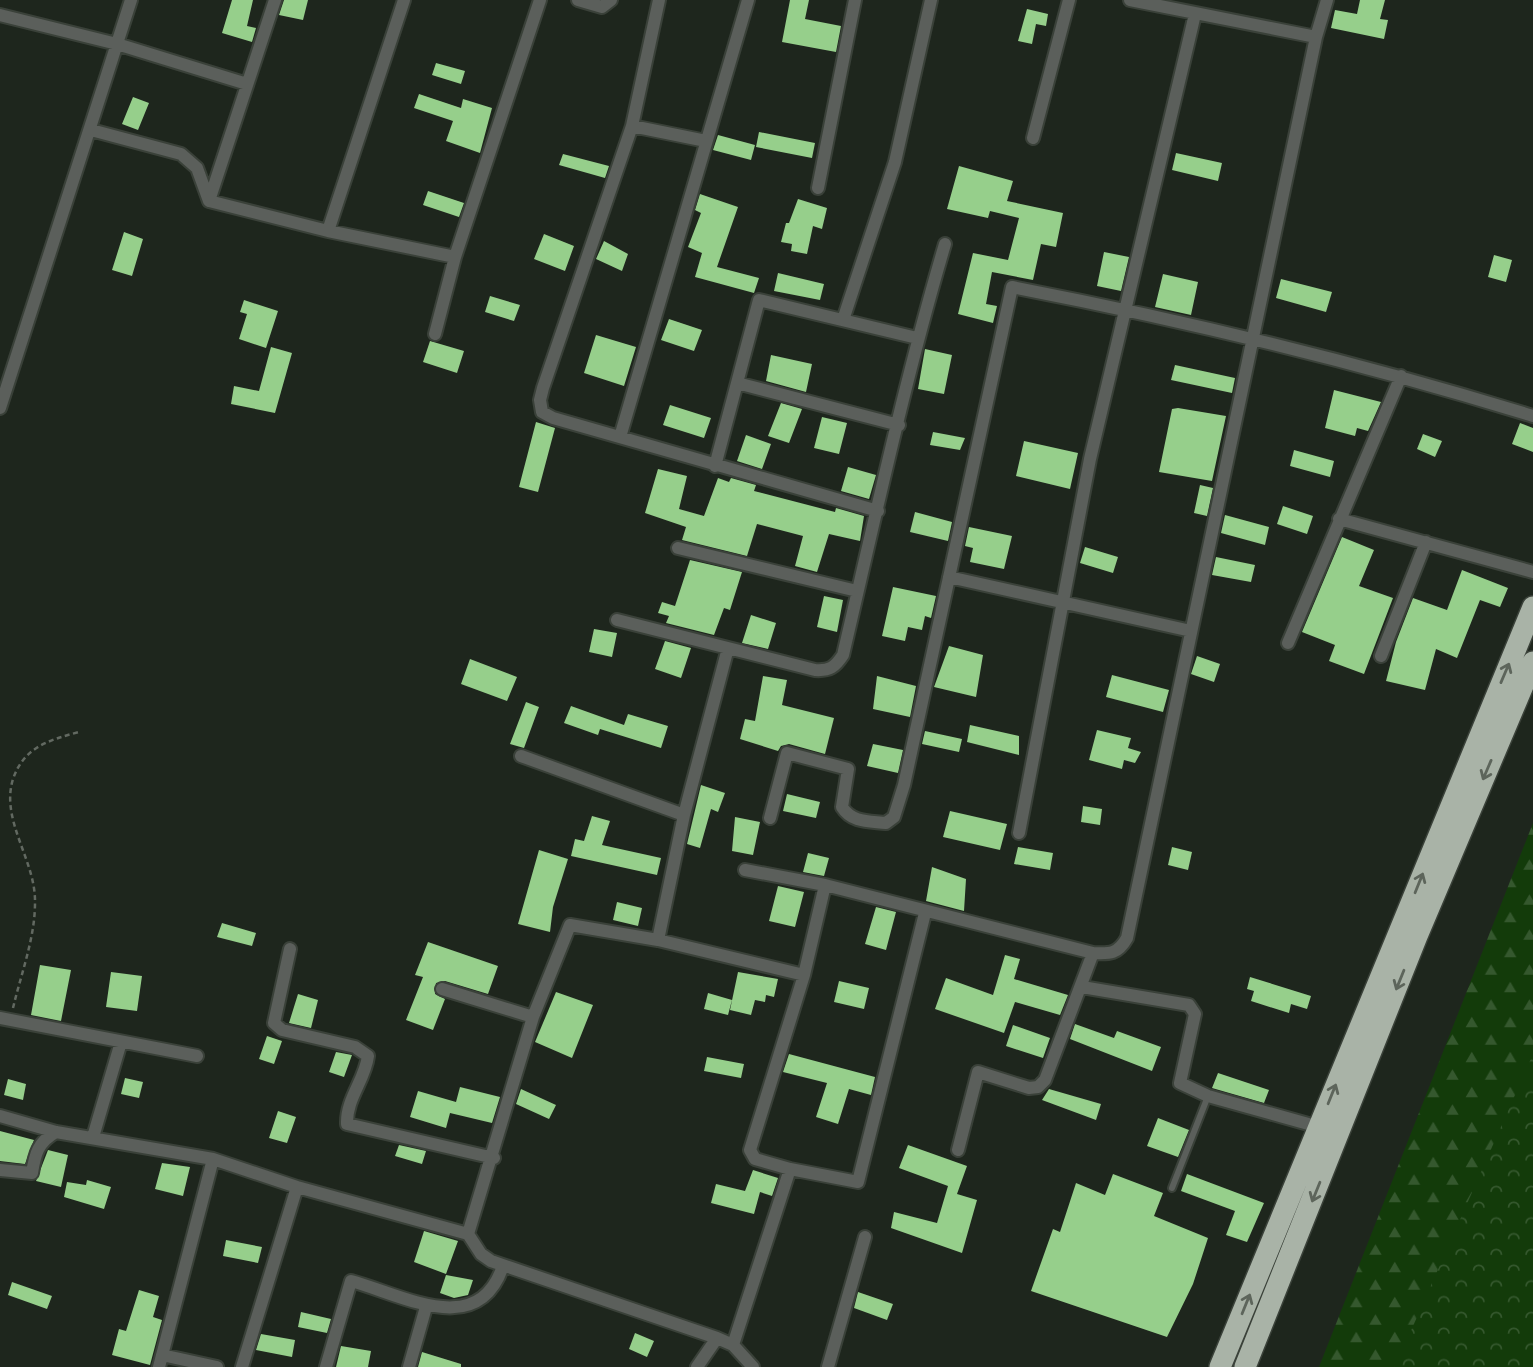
<svg xmlns="http://www.w3.org/2000/svg" width="1533" height="1367" viewBox="0 0 1533 1367" font-family="Quicksand,sans-serif">
	<style>
		.forest { fill: url(#forest-firs) }
		.park { fill: url(#park-crowns) }
		.building { fill: #96cf8b }
		.lines { fill: none; stroke-linecap: round; stroke-linejoin: round }
		.lane-casing { stroke: #3a4139; stroke-width: 10 }
		.street-casing { stroke: #3a4139; stroke-width: 16 }
		.highway-casing { stroke: #3a4139; stroke-width: 24 }
		.path { stroke: #626961; stroke-width: 2.5; stroke-dasharray: 5 3.5; stroke-linecap: butt }
		.lane { stroke: #5b5f5b; stroke-width: 6 }
		.street { stroke: #5b5f5b; stroke-width: 12 }
		.highway { stroke: #a9b3a7; stroke-width: 21 }
		.oneway { stroke: #5d655b }
	</style>
	<defs>
		<pattern id="forest-firs" width="22" height="20" patternUnits="userSpaceOnUse" patternTransform="scale(1.75)"><rect width="22" height="20" fill="#133b0a"/><path d="M5 1l3.5 6h-7zM16 11l3.5 6h-7z" fill="#35582e"/></pattern>
		<pattern id="park-crowns" width="20" height="18" patternUnits="userSpaceOnUse" patternTransform="scale(1.75)"><rect width="20" height="18" fill="#133b0a"/><path d="M2 6a3 3 0 1 1 6 0M12 15a3 3 0 1 1 6 0" fill="none" stroke="#35582e"/></pattern>
	</defs>
	<rect width="100%" height="100%" fill="#1e261d"/>
	<!-- forest -->
	<path class="forest" d="M1533 823V1367H1319Z"/>
	<!-- park -->
	<path class="park" d="M1533 1054V1367H1395Z"/>
	<!-- building -->
	<path class="building" d="M232 0H253L247 26 256 28 252 42 222 33Z
		M284 0H308L303 20 279 15Z
		M790 0H809L805 19 841 26 836 52 782 42Z
		M1360 0H1385L1380 19 1388 20 1384 39 1331 28 1335 10 1357 14Z
		M1027 9 1048 14 1046 26 1036 24 1032 44 1018 41Z
		M436 63 465 71 461 84 432 75Z
		M419 94 461 108 463 99 492 108 480 153 446 141 453 121 414 108Z
		M133 97 149 103 138 130 122 124Z
		M759 132 815 143 812 158 756 147Z
		M718 135 755 145 751 160 713 150Z
		M1176 153 1222 163 1218 181 1172 170Z
		M563 154 609 166 605 178 559 165Z
		M959 166 1013 181 1007 201 1063 213 1056 247 1041 244 1033 280 992 272 986 304 997 306 993 323 958 314 973 253 1008 260 1019 218 990 211 988 218 947 209Z
		M428 191 464 203 459 217 423 205Z
		M700 194 738 207 717 267 759 278 754 293 695 277 702 253 688 247 701 213 695 210Z
		M798 199 827 208 822 229 813 226 807 254 791 251 792 244 781 242 786 223H789Z
		M124 232 143 239 132 276 112 270Z
		M544 234 574 246 565 271 534 259Z
		M604 241 628 254 622 271 596 259Z
		M1104 252 1129 257 1121 291 1097 286Z
		M1494 255 1512 260 1506 282 1488 277Z
		M778 273 824 284 820 300 774 291Z
		M1163 274 1198 282 1191 315 1155 307Z
		M1281 279 1332 292 1326 312 1276 298Z
		M490 296 520 305 514 321 485 312Z
		M244 300 278 311 266 348 239 339 247 314 240 312Z
		M669 319 702 330 694 351 661 340Z
		M596 335 636 347 624 386 584 373Z
		M430 341 464 351 457 373 423 362Z
		M271 347 292 353 275 413 231 404 234 386 259 391Z
		M925 349 952 355 944 394 918 389Z
		M771 355 812 364 806 392 766 381Z
		M1175 365 1235 378 1232 393 1171 380Z
		M1334 390 1381 402 1368 431 1357 428 1355 436 1325 428Z
		M781 403 802 409 789 443 768 436Z
		M670 405 711 418 704 438 663 425Z
		M1178 408 1226 416 1212 481 1159 472 1172 409Z
		M822 417 847 423 839 454 814 448Z
		M536 422 555 428 538 492 519 487Z
		M1520 423 1533 428V452L1512 444Z
		M933 432 965 438 960 450 930 445Z
		M1423 434 1442 441 1435 457 1417 449Z
		M746 435 771 444 762 469 737 461Z
		M1024 441 1078 453 1070 489 1016 476Z
		M1294 450 1334 461 1330 477 1290 466Z
		M848 467 876 475 869 499 841 491Z
		M658 469 687 476 679 509 704 516 718 478 729 482 731 478 756 485 754 491 835 512 836 508 864 516 860 541 829 534 817 572 795 566 803 536 757 524 747 556 682 540 686 527 645 513Z
		M1200 485 1213 488 1207 516 1194 513Z
		M1283 506 1313 516 1307 534 1277 524Z
		M915 512 952 522 948 541 910 532Z
		M1225 515 1269 527 1265 545 1221 533Z
		M969 527 1012 536 1004 569 970 562 973 548 965 546Z
		M1342 537 1374 550 1359 586 1393 598 1364 674 1329 661 1335 645 1302 632Z
		M1085 547 1118 557 1113 573 1080 563Z
		M1216 557 1255 565 1251 582 1212 575Z
		M690 560 742 572 730 610 724 608 714 635 666 623 669 616 658 613 662 602 675 606Z
		M1462 570 1508 588 1500 607 1480 600 1457 658 1436 649 1425 690 1386 681 1396 642 1413 598 1447 610Z
		M893 587 936 596 931 618 925 616 922 630 908 627 905 641 882 636Z
		M824 596 843 600 837 632 817 627Z
		M751 615 776 623 768 649 742 643Z
		M594 629 617 633 612 657 589 652Z
		M665 641 691 648 681 678 655 669Z
		M949 646 983 655 976 697 934 687Z
		M1197 656 1220 664 1214 682 1191 674Z
		M470 659 517 677 507 701 461 684Z
		M1112 675 1169 690 1163 712 1106 697Z
		M763 676 787 680 782 705 834 718 825 754 789 744 781 746 778 751 740 739 745 719 755 721Z
		M877 676 916 686 910 717 873 709Z
		M526 702 539 707 524 748 510 744Z
		M571 706 624 725 628 714 668 726 661 748 600 729 598 735 564 723Z
		M970 725 1019 736V755L967 742Z
		M1097 730 1131 738 1128 748 1141 752 1135 763 1124 760 1122 769 1089 760Z
		M925 731 962 739 959 752 922 744Z
		M873 744 903 750 898 773 867 766Z
		M701 785 725 793 718 812 711 809 700 848 687 844Z
		M787 794 820 802 816 818 783 811Z
		M1083 806 1102 809 1100 825 1081 822Z
		M950 811 1007 824 1000 850 943 837Z
		M592 816 610 821 602 845 661 858 657 875 571 856 575 839 584 841Z
		M735 817 760 822 753 855 732 851Z
		M1018 847 1053 853 1050 870 1014 864Z
		M1172 847 1192 852 1188 870 1168 865Z
		M539 850 568 859 553 907 550 932 518 924Z
		M808 853 829 858 824 876 803 872Z
		M932 867 966 879 964 911 926 901Z
		M778 886 804 892 795 927 769 921Z
		M617 902 642 908 638 926 613 920Z
		M876 907 896 912 886 950 865 944Z
		M222 923 256 933 252 946 217 937Z
		M428 942 498 966 488 994 445 981 436 983 435 994 445 999 433 1030 406 1020 423 977 415 975Z
		M1005 955 1020 959 1014 979 1068 995 1060 1015 1015 1002 1004 1033 935 1009 946 978 993 995Z
		M40 965 71 970 61 1021 31 1015Z
		M111 972 142 976 137 1011 106 1007Z
		M738 972 778 979 774 997 766 995 765 1002 755 1000 751 1015 730 1010Z
		M1250 977 1311 996 1307 1009 1291 1004 1289 1013 1251 1001 1254 991 1247 989Z
		M839 981 869 988 864 1009 834 1002Z
		M556 992 593 1005 572 1058 535 1042Z
		M708 993 732 1000 728 1015 704 1009Z
		M298 994 318 1000 311 1028 289 1023Z
		M1075 1024 1114 1038 1117 1031 1161 1047 1152 1071 1070 1039Z
		M1013 1025 1050 1038 1043 1058 1006 1046Z
		M267 1036 282 1041 274 1064 259 1059Z
		M336 1052 352 1055 344 1077 329 1072Z
		M789 1054 875 1077 871 1095 849 1089 838 1124 816 1117 827 1083 783 1072Z
		M707 1057 744 1064 741 1078 704 1071Z
		M1218 1073 1269 1090 1264 1103 1212 1088Z
		M125 1078 143 1082 139 1098 121 1094Z
		M8 1079 26 1084 23 1100 4 1095Z
		M460 1087 500 1097 492 1123 450 1113 446 1128 410 1117 418 1091 456 1102Z
		M521 1089 556 1105 549 1119 516 1104Z
		M1049 1089 1101 1104 1096 1120 1042 1100Z
		M278 1111 296 1117 287 1143 269 1138Z
		M1158 1118 1189 1130 1178 1157 1147 1146Z
		M0 1131 34 1140 25 1164 0 1161Z
		M399 1145 426 1151 422 1164 395 1156Z
		M908 1145 967 1166 957 1194 977 1200 962 1253 891 1228 894 1212 937 1223 948 1186 899 1168Z
		M48 1150 68 1155 61 1187 36 1181Z
		M162 1163 190 1167 183 1196 155 1189Z
		M753 1170 778 1178 772 1196 760 1192 754 1214 711 1203 716 1184 745 1191Z
		M1113 1174 1163 1193 1154 1216 1208 1238 1193 1284 1167 1337 1031 1291 1053 1229 1060 1232 1076 1183 1105 1195Z
		M1187 1174 1264 1203 1247 1242 1226 1235 1235 1211 1181 1191Z
		M87 1180 111 1187 104 1209 64 1197 67 1182 86 1185Z
		M424 1231 458 1241 446 1274 414 1262Z
		M226 1240 262 1247 258 1263 223 1256Z
		M446 1275 473 1280 468 1295 454 1298 440 1293Z
		M12 1282 52 1296 47 1309 8 1295Z
		M139 1290 159 1296 153 1317 162 1320 150 1365 112 1355 119 1329 126 1331Z
		M858 1292 893 1304 887 1320 854 1308Z
		M301 1312 331 1319 327 1333 298 1327Z
		M635 1333 654 1341 647 1357 629 1349Z
		M261 1334 295 1340 292 1357 256 1350Z
		M341 1346 371 1351 368 1367H336Z
		M422 1352 461 1364V1367H418Z"/>
	<g class="lines">
		<defs>
			<path id="lane" d="M1172 1188 1208 1096"/>
			<path id="street" d="M578 0 602 7 611 0
				M659 0 632 126 543 388 540 400 542 412 553 418 878 511
				M1130 0 1316 37
				M0 15 117 44 247 84
				M632 126 706 141
				M91 130 181 154 197 168 209 201 328 231 455 257 540 0
				M1033 138 1069 0
				M818 188 855 0
				M209 201 275 0
				M328 231 404 0
				M843 320 895 162 931 0
				M435 334 455 257
				M737 383 899 425
				M0 408 131 0
				M620 437 748 0
				M715 466 759 300 917 338
				M1339 519 1533 572
				M678 548 857 591
				M949 577 1191 631
				M617 620 815 670C830 671 835 667 843 655 875 518 905 379 945 244
				M1288 643 1401 376
				M728 648 684 815 658 940 804 975
				M1381 656 1426 542
				M521 756 684 815
				M770 818 787 753 848 769 842 807C852 823 869 821 886 823L894 817 904 785 1012 287C1188 321 1362 363 1533 416
				M1019 833 1090 459 1195 14
				M745 870 825 885 1093 953
				M825 885 804 975 750 1150 755 1159 790 1169 858 1182 925 913
				M290 949 274 1023 282 1030 355 1047 368 1056C365 1080 346 1099 347 1124L494 1158
				M1082 987 1189 1005 1195 1014 1180 1083 1208 1096 1319 1127
				M442 989 533 1017
				M0 1018 197 1056
				M0 1116 56 1132 213 1159 297 1187 468 1234 481 1254 491 1261 717 1338 733 1345 753 1367
				M93 1137 121 1042
				M958 1150 978 1072 1029 1088 1038 1087 1045 1080 1093 953C1110 954 1118 954 1127 938L1316 37 1327 0
				M0 1170 32 1173C35 1154 38 1142 56 1132
				M468 1234 533 1017 570 925 658 940
				M733 1345 790 1169
				M162 1355 217 1367
				M159 1367 213 1159
				M242 1367 297 1187
				M326 1367 351 1281C403 1295 478 1340 503 1266
				M409 1367 426 1307
				M697 1367 717 1338
				M828 1367 865 1237"/>
			<path id="highway" d="M1220 1367 1533 607
				M1245 1367 1417 936 1533 662"/>
		</defs>
		<!-- lane casing -->
		<use href="#lane" class="lane-casing"/>
		<!-- street casing -->
		<use href="#street" class="street-casing"/>
		<!-- highway casing -->
		<use href="#highway" class="highway-casing"/>
		<!-- path -->
		<path class="path" d="M13 1008C21 974 35 938 35 903 36 860 0 821 13 779 24 747 49 740 79 732"/>
		<!-- lane -->
		<use href="#lane" class="lane"/>
		<!-- street -->
		<use href="#street" class="street"/>
		<!-- highway -->
		<use href="#highway" class="highway"/>
	</g>
	<!-- one-way arrows -->
	<defs><path id="oneway-shaft" d="M-6 0H5M1.5-3L5.5 0L1.5 3" fill="none" stroke-width="1.6" stroke-linecap="round" stroke-linejoin="round" transform="scale(1.75)"/></defs>
	<g class="oneway">
		<use href="#oneway-shaft" transform="translate(1505 673) rotate(-67)"/>
		<use href="#oneway-shaft" transform="translate(1487 770) rotate(113)"/>
		<use href="#oneway-shaft" transform="translate(1419 883) rotate(-68)"/>
		<use href="#oneway-shaft" transform="translate(1400 980) rotate(112)"/>
		<use href="#oneway-shaft" transform="translate(1332 1094) rotate(-68)"/>
		<use href="#oneway-shaft" transform="translate(1316 1192) rotate(112)"/>
		<use href="#oneway-shaft" transform="translate(1246 1304) rotate(-68)"/>
	</g>
</svg>
